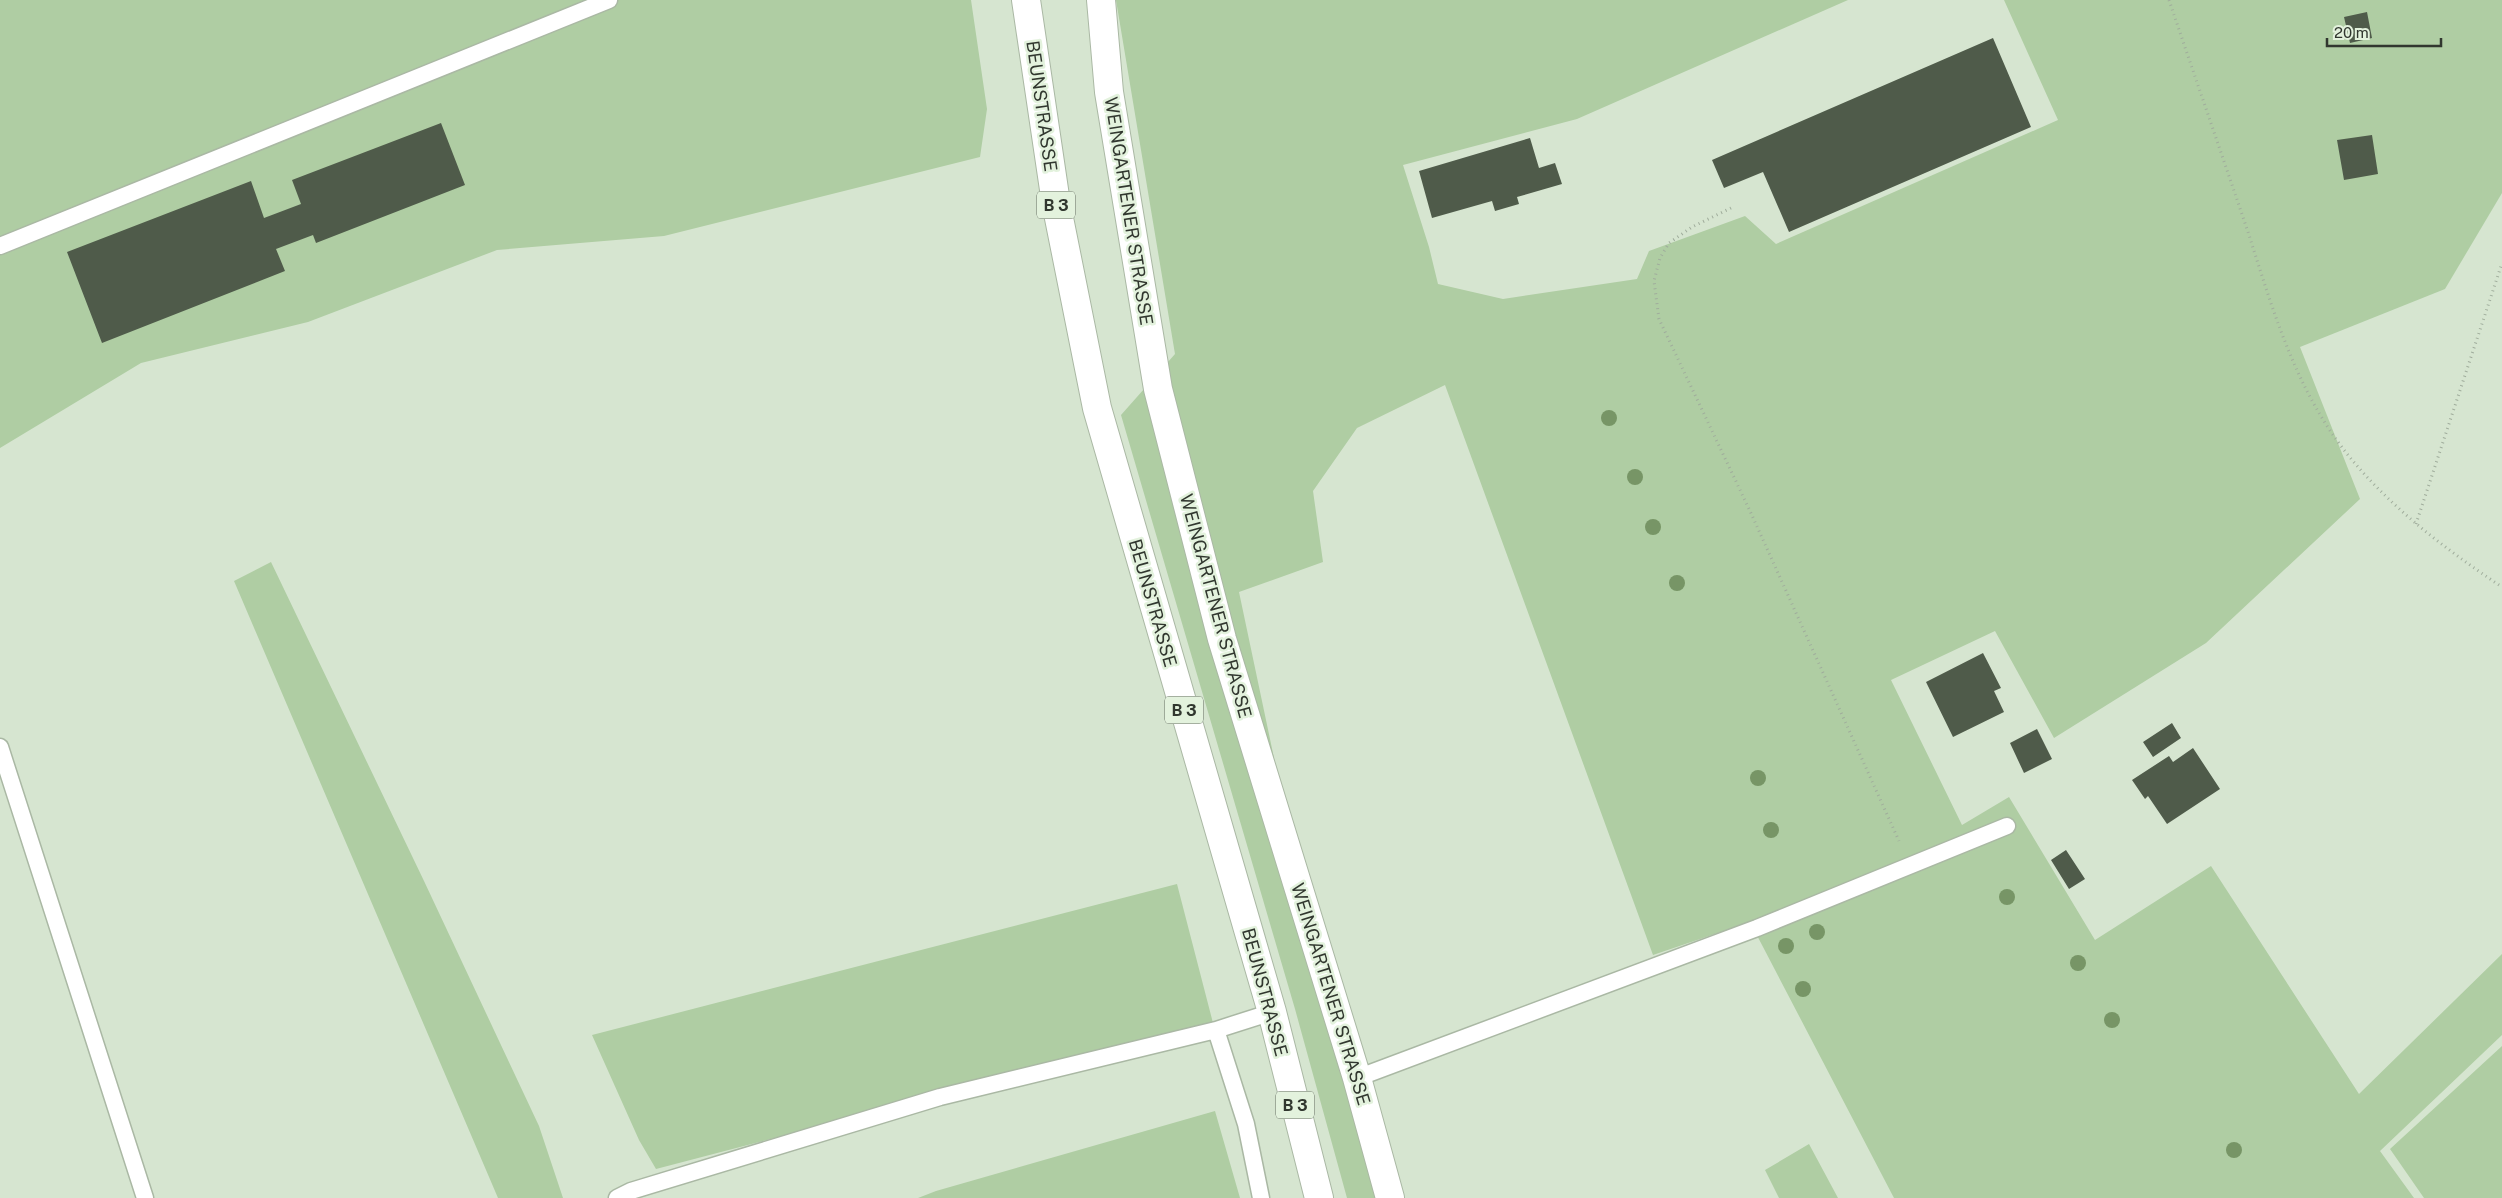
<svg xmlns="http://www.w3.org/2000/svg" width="2502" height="1198" viewBox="0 0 2502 1198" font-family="'Public Sans',sans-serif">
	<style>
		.green { fill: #afcda3 }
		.building { fill: #4f5b4a }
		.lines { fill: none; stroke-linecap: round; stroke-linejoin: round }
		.service-casing { stroke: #aab8a4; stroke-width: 19 }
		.minor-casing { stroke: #aab8a4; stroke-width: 30 }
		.primary-casing { stroke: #aab8a4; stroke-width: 30 }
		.path { stroke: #a0ad9c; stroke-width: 3; stroke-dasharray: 1 4; stroke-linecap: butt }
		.service { stroke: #fff; stroke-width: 16 }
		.minor { stroke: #fff; stroke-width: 28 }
		.primary { stroke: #fff; stroke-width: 28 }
		.tree { fill: #779566 }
		.labels { text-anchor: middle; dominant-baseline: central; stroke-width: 5; stroke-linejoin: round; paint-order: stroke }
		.shield { fill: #e3f2dd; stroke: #666f63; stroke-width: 1 }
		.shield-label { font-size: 16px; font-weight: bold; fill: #31372f }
		.street-label { font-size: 18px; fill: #31372f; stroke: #e3f2dd }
	</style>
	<rect width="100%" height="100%" fill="#d6e5d0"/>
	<!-- green -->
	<path class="green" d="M0 0H971L987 109 980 157 664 236 497 250 308 322 141 363 0 448Z
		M1116 0H1848L1577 119 1403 165 1429 247 1438 284 1503 299 1637 279 1649 251 1745 216 1776 244 2058 120 2004 0H2502V193L2445 289 2300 347 2360 499 2206 643 2054 738 1995 631 1891 680 1962 825 2009 797 2095 940 2211 866 2359 1094 2502 954V1035L2380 1151 2414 1198H1894L1750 922 1653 955 1445 385 1357 428 1313 491 1323 562 1239 592 1337 1057 1365 1157 1385 1198H1347L1295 1009 1121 415 1175 354Z
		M271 562 424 881 539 1126 563 1198H498L234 581Z
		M1177 884 1213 1023 656 1169 639 1140 592 1035Z
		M2502 1046V1198H2424L2390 1149Z
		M1215 1111 1240 1198H918L936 1191Z
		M1809 1144 1838 1198H1779L1765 1170Z"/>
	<!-- building -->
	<path class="building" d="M2367 12 2372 38 2350 43 2344 17Z
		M1993 38 2031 127 1789 232 1763 172 1724 188 1712 160Z
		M441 123 465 185 316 243 313 235 276 249 285 271 102 343 67 252 251 181 264 218 301 204 292 180Z
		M2372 135 2378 174 2344 180 2337 140Z
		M1530 138 1539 168 1555 163 1562 184 1517 197 1519 204 1495 211 1492 201 1432 218 1419 171Z
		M1983 653 2001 688 1994 691 2004 712 1953 737 1926 682Z
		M2172 723 2181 738 2153 757 2143 742Z
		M2037 729 2052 759 2024 773 2010 743Z
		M2193 748 2220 789 2167 824 2148 796 2145 799 2132 780 2169 756 2173 762Z
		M2066 850 2085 879 2069 889 2051 860Z"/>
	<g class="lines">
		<defs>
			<path id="service" d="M0 246 609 0
				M0 747 145 1198
				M1216 1030 1272 1012
				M1357 1078 1757 928 2007 826
				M617 1198 631 1191 940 1097 1216 1030 1246 1124 1261 1198"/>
			<path id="minor" d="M1101 0 1109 92 1158 389 1222 639 1357 1078 1390 1198"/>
			<path id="primary" d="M1026 0 1056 203 1097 408 1272 1012 1319 1198"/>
		</defs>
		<!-- service casing -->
		<use href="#service" class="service-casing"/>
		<!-- minor casing -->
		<use href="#minor" class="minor-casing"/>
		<!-- primary casing -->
		<use href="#primary" class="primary-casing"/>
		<!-- path -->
		<path class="path" d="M2169 0C2195 77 2222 155 2248 232 2273 310 2295 389 2348 455 2391 508 2445 549 2502 587
			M1731 208 1692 227 1669 243 1660 258 1654 281 1659 319 1750 511 1899 841
			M2416 524 2502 263"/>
		<!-- service -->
		<use href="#service" class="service"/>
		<!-- minor -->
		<use href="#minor" class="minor"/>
		<!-- primary -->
		<use href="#primary" class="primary"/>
	</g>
	<!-- trees -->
	<g class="tree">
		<circle cx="1609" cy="418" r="8"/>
		<circle cx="1635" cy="477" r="8"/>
		<circle cx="1653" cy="527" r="8"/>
		<circle cx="1677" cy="583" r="8"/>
		<circle cx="1758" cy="778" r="8"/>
		<circle cx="1771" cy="830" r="8"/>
		<circle cx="2007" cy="897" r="8"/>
		<circle cx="1817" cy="932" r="8"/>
		<circle cx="1786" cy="946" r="8"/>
		<circle cx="2078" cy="963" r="8"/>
		<circle cx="1803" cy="989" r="8"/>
		<circle cx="2112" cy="1020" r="8"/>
		<circle cx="2234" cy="1150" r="8"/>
	</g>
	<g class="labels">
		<!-- shield labels -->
		<g class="shield">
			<rect x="1037" y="191.5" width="38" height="27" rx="4"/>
			<rect x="1165" y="696.5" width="38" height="27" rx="4"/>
			<rect x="1276" y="1091.5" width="38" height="27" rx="4"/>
		</g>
		<g class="shield-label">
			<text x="1056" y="205">B 3</text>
			<text x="1184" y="710">B 3</text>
			<text x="1295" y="1105">B 3</text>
		</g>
		<!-- street labels -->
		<g class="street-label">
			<text transform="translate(1042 106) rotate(82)">BEUNSTRASSE</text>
			<text transform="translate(1129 211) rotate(81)">WEINGARTENER STRASSE</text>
			<text transform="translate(1153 603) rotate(74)">BEUNSTRASSE</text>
			<text transform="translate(1216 606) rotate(75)">WEINGARTENER STRASSE</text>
			<text transform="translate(1265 992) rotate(75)">BEUNSTRASSE</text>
			<text transform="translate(1331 994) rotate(73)">WEINGARTENER STRASSE</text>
		</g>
	</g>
	<!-- scale -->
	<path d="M2327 38v8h114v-8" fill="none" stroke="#31372f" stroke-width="2.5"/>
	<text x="2334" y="38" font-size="15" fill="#31372f" stroke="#e3f2dd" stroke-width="4" paint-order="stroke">20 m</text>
</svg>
